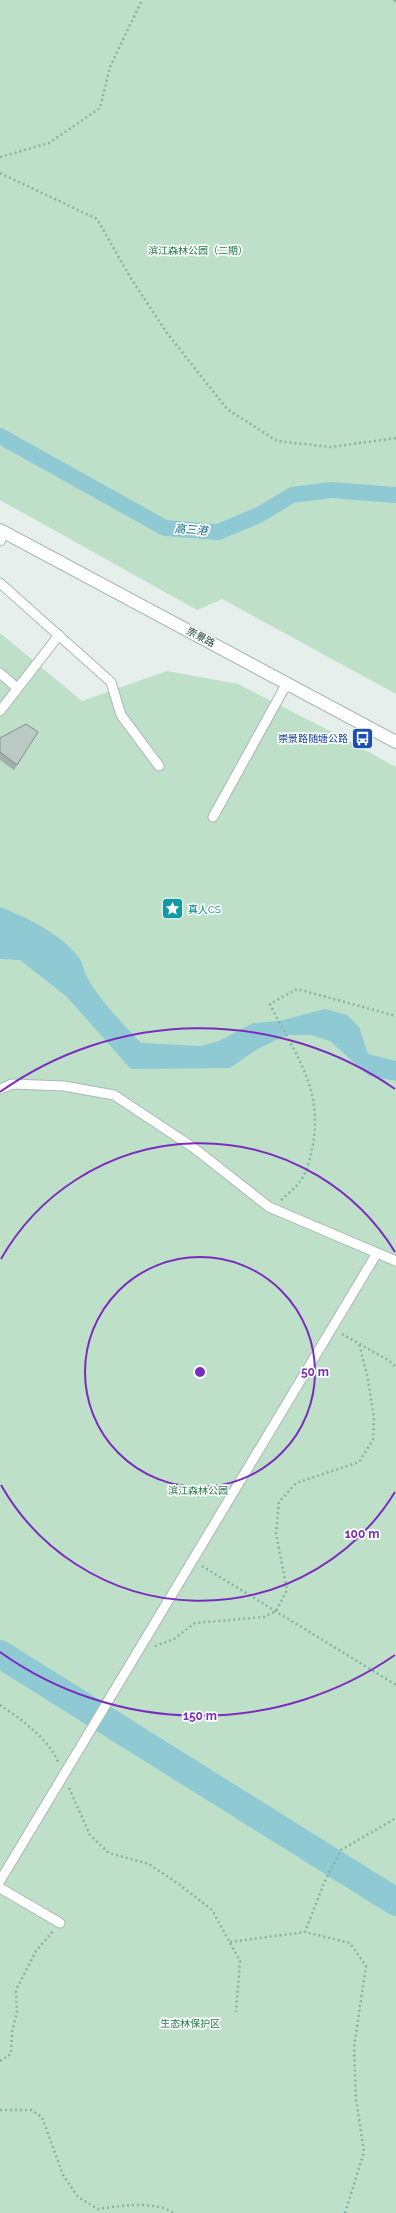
<svg xmlns="http://www.w3.org/2000/svg" width="396" height="2213" viewBox="0 0 396 2213" font-family="Raleway,'Noto Sans SC',sans-serif">
	<style>
		.green { fill: #bfe0c8 }
		.water { fill: #8ec9d4 }
		.lines { fill: none; stroke-linecap: round; stroke-linejoin: round }
		.canal { stroke: #8ec9d4; stroke-width: 16 }
		.river { stroke: #8ec9d4; stroke-width: 28 }
		.service-casing { stroke: #a8b8b2; stroke-width: 11 }
		.tertiary-casing { stroke: #a8b8b2; stroke-width: 14 }
		.path { stroke: #86b3a5; stroke-width: 2.5; stroke-dasharray: 2 3; stroke-linecap: butt }
		.service { stroke: #fff; stroke-width: 9 }
		.tertiary { stroke: #fff; stroke-width: 12 }
		.wall { fill: #a1aea9 }
		.building { fill: #bbcac4; stroke: #838d89 }
		.ring { fill: none; stroke: #7b2cbf; stroke-width: 2 }
		.labels { text-anchor: middle; dominant-baseline: central; stroke-width: 3.5; stroke-linejoin: round; paint-order: stroke }
		.park-label { font-size: 10px; fill: #2d7a4b; stroke: #f7fbf9 }
		.street-label { font-size: 10px; fill: #24423a; stroke: #f7fbf9 }
		.transit-label { font-size: 10px; fill: #164399; stroke: #f7fbf9; text-anchor: end }
		.culture-label { font-size: 10px; fill: #0d838f; stroke: #f7fbf9; text-anchor: start }
		.water-label { font-size: 11px; font-style: italic; fill: #1c6f80; stroke: #f7fbf9 }
		.centre { fill: #7b2cbf; stroke: #f7fbf9; stroke-width: 2 }
		.ring-label { font-size: 12px; text-anchor: middle; font-weight: bold; fill: #7b2cbf; stroke: #f7fbf9; stroke-width: 3.5; stroke-linejoin: round; paint-order: stroke }
	</style>
	<rect width="100%" height="100%" fill="#e6efeb"/>
	<!-- green -->
	<path class="green" d="M0 0H396V694L222 599 197 610 0 500Z
		M0 633 82 701 167 671 238 684 338 735 396 767V2213H0Z"/>
	<!-- water -->
	<path class="water" d="M0 907C28 918 57 932 77 955 83 961 83 970 87 977 101 1002 122 1023 141 1043L201 1046 219 1041 253 1023 279 1021 325 1009 347 1015 359 1027 368 1054 396 1061V1081L369 1076 330 1041 311 1035H287L278 1039 256 1050 230 1068 131 1069 66 996 20 960 0 959Z"/>
	<g class="lines">
		<!-- canal -->
		<path class="canal" d="M0 436 165 528 218 532 259 515 292 495 331 490 396 495"/>
		<!-- river -->
		<path class="river" d="M0 1654 396 1902"/>
		<defs>
			<path id="service" d="M0 541 5 533
				M0 583 111 682 121 715 159 766
				M0 673 17 688
				M0 711 59 635
				M213 817 287 683
				M0 1089 12 1084 64 1086 114 1095 194 1148 269 1207 396 1261
				M0 1881 377 1253
				M0 1888 60 1923"/>
			<path id="tertiary" d="M0 530 396 742"/>
		</defs>
		<!-- service casing -->
		<use href="#service" class="service-casing"/>
		<!-- tertiary casing -->
		<use href="#tertiary" class="tertiary-casing"/>
		<!-- path -->
		<path class="path" d="M394 0 396 2
			M0 157 49 143 100 108 110 67 142 0
			M0 173 97 219 130 277 167 333 227 409 277 441 331 447 396 438
			M281 1200C287 1194 294 1189 299 1183 306 1174 310 1160 312 1149 325 1089 294 1054 270 1004L297 989 396 1016
			M342 1334 388 1360 396 1367
			M202 1566 396 1685
			M155 1646 174 1639 195 1623 264 1617 276 1611 287 1590 276 1533 279 1502 296 1483 359 1462 373 1440 374 1417 367 1375 359 1343
			M0 1705C21 1719 48 1738 58 1762
			M69 1788 90 1835 109 1853 149 1864 180 1885 212 1910 240 1961 236 2012
			M230 1942 305 1932
			M0 2061 11 2054 12 2032 17 2012 16 1990 36 1951 53 1931
			M0 2110H31L42 2117 63 2175 78 2197 98 2209C118 2206 156 2200 173 2213
			M345 2213 364 2152 356 2099 354 2047 366 1966 350 1943 305 1932 324 1883 341 1850 396 1818"/>
		<!-- service -->
		<use href="#service" class="service"/>
		<!-- tertiary -->
		<use href="#tertiary" class="tertiary"/>
	</g>
	<!-- wall -->
	<path class="wall" d="M0 738 17 765 14 770 0 760Z"/>
	<!-- building -->
	<path class="building" d="M26 724 38 732 17 765 0 752V738Z"/>
	<!-- distance rings -->
	<g class="ring">
		<circle cx="200" cy="1372" r="115"/>
		<path d="M395 1492A229 229 0 0 1 1 1485M1 1259A229 229 0 0 1 395 1252"/>
		<path d="M395 1655A344 344 0 0 1 0 1652M0 1092A344 344 0 0 1 395 1089"/>
	</g>
	<!-- icons -->
	<defs>
		<symbol id="bus-square" viewBox="-11 -11 22 22"><rect x="-9" y="-9" width="18" height="18" rx="4" fill="#1a4fb4" stroke="#f7fbf9"/><path d="M-5-6H5V4H4V6H2V4H-2V6H-4V4H-5ZM-3.5-4V0h7V-4ZM-3.5 1.2v1.5H-2V1.2ZM2 1.2v1.5H3.5V1.2Z" fill="#fff"/></symbol>
		<symbol id="sight-square" viewBox="-11 -11 22 22"><rect x="-9" y="-9" width="18" height="18" rx="4" fill="#0f9aa8" stroke="#f7fbf9"/><path d="M0-6L1.8-2.2L6-1.7L2.9 1.2L3.7 5.4L0 3.3L-3.7 5.4L-2.9 1.2L-6-1.7L-1.8-2.2Z" fill="#fff"/></symbol>
	</defs>
	<g fill-rule="evenodd">
		<use href="#bus-square" x="350" y="726" width="25" height="25"/>
		<use href="#sight-square" x="160" y="896" width="25" height="25"/>
	</g>
	<g class="labels">
		<!-- park labels -->
		<g class="park-label">
			<text x="198" y="250">滨江森林公园（二期）</text>
			<text x="198" y="1490">滨江森林公园</text>
			<text x="190" y="2023">生态林保护区</text>
		</g>
		<!-- street labels -->
		<g class="street-label">
			<text transform="translate(201 637) rotate(28)">崇景路</text>
		</g>
		<!-- transit labels -->
		<g class="transit-label">
			<text x="348" y="738">崇景路随塘公路</text>
		</g>
		<!-- culture labels -->
		<g class="culture-label">
			<text x="188" y="909">真人CS</text>
		</g>
		<!-- water labels -->
		<g class="water-label">
			<text transform="translate(191 530) rotate(4)">高三港</text>
		</g>
	</g>
	<circle cx="200" cy="1372" r="6" class="centre"/>
	<g class="ring-label">
		<text x="315" y="1376">50 m</text>
		<text x="362" y="1538">100 m</text>
		<text x="200" y="1720">150 m</text>
	</g>
</svg>
